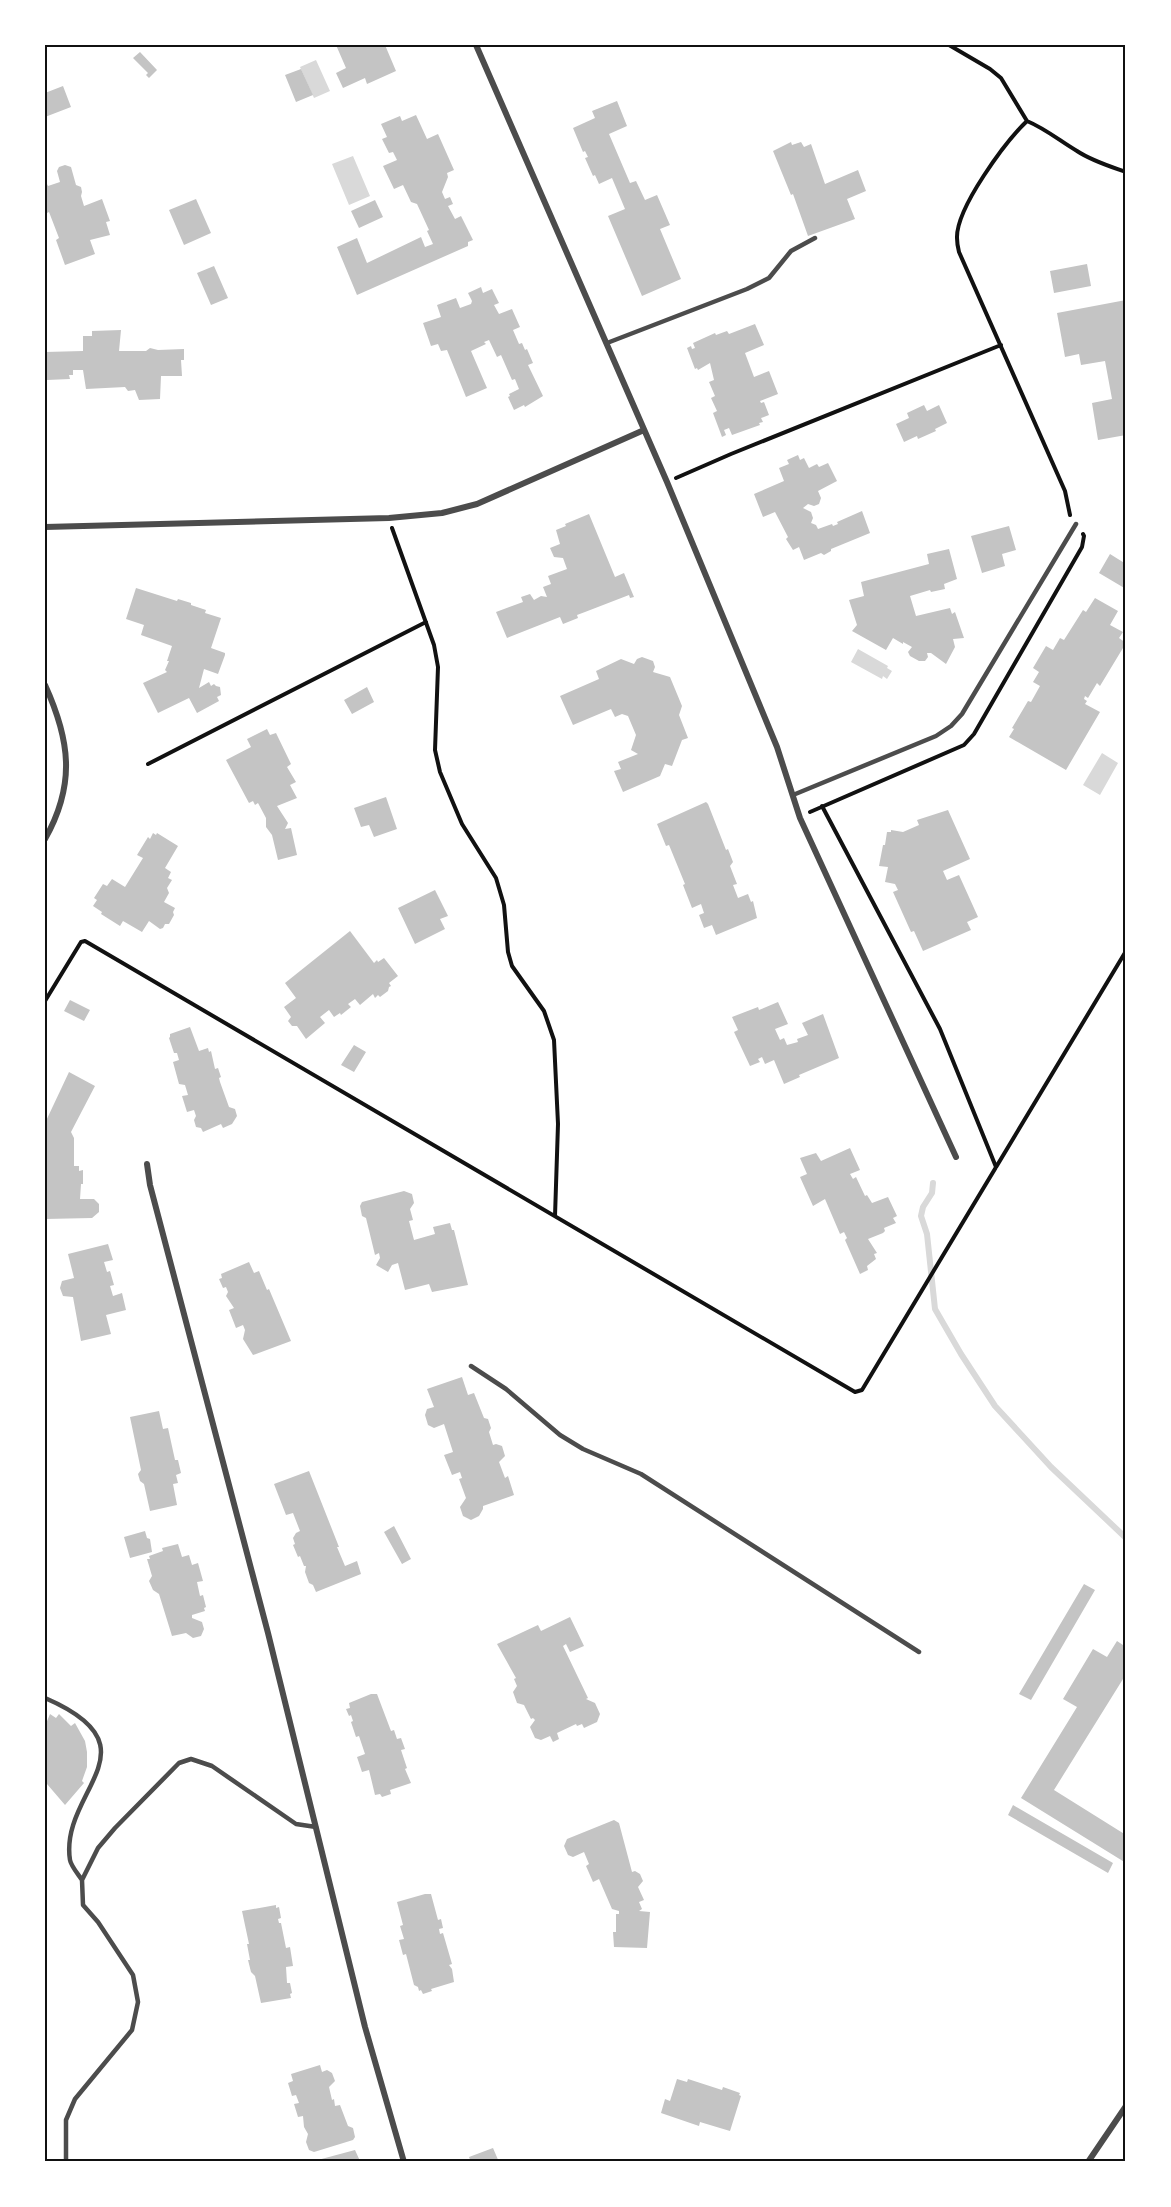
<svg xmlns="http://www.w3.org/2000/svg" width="1171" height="2207" viewBox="0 0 1171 2207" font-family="Manrope,sans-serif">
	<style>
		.water { fill: #d9d9d9 }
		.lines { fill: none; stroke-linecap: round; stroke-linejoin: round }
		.stream { stroke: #d9d9d9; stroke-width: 6 }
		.building { fill: #c4c4c4 }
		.path { stroke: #111; stroke-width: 4 }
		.service { stroke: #4c4c4c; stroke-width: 4.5 }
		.minor { stroke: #4c4c4c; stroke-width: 6 }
		.neatline { fill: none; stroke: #111; stroke-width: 2 }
	</style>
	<rect width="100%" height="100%" fill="#fff"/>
	<!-- water -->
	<path class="water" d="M316 60 330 91 314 98 300 67Z
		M353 156 370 196 349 205 332 164Z
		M858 649 888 666 887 668 892 671 887 679 883 676 882 679 851 662Z
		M1102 753 1118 763 1100 795 1083 785Z"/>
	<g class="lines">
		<!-- stream -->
		<path class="stream" d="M933 1183 932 1193 923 1207 921 1216 927 1234 935 1309 961 1354 995 1406 1051 1467 1126 1538"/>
	</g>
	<!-- building -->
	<path class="building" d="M336 45H385L396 71 367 84 365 78 343 88 336 73 346 68Z
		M140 52 157 70 149 78 146 75 148 73 133 58Z
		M301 69 313 95 296 102 285 75Z
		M63 86 71 107 45 117V93Z
		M617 101 627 126 609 134 630 183 636 181 645 200 657 195 670 225 660 229 681 279 642 296 608 216 625 209 612 178 599 184 595 175 593 176 585 158 588 157 585 151 583 152 573 128 595 118 592 111Z
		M416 115 427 139 438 134 454 170 447 173 448 177 442 192 445 199 450 197 453 204 448 206 455 219 461 216 473 240 468 242V246L357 295 337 247 357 238 367 263 421 237 425 247 433 244 427 231 429 230 417 204 411 202 403 185 394 189 383 166 397 160 393 152 389 153 382 139 387 137 381 124 400 116 402 121Z
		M791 142 792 145 801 142 804 147 811 144 825 184 858 170 866 191 847 199 855 219 808 236 793 194 791 195 773 151Z
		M65 165 71 167 76 185 81 187 82 192 81 196 84 206 102 199 110 221 106 222 110 235 90 240 95 254 65 265 56 240 59 238 49 212 45 214V180L48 186 60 182 57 171 59 167Z
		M196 199 211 233 184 245 169 210Z
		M375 200 383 217 359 228 351 211Z
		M1087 264 1091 286 1054 293 1050 271Z
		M214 266 228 298 211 305 197 273Z
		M481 287 483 293 492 289 499 303 494 305 499 314 512 309 520 327 513 330 519 344 522 343 525 350 527 349 533 363 528 365 543 396 525 407 524 405 514 410 508 397 510 396 509 394 519 389 515 379 512 380 501 355 497 357 489 340 484 342 486 344 471 351 487 388 466 397 447 350 441 351 438 344 431 346 423 323 441 317 437 305 456 298 460 308 471 304 472 301 468 293Z
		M1126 300V417H1123L1126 435 1098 440 1092 403 1112 399 1105 361 1081 365 1079 354 1065 357 1057 313Z
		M755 324 764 345 745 353 754 377 769 371 778 394 760 401 761 403 764 402 769 415 761 418 763 422 759 423 760 425 732 435 729 428 724 430 726 435 722 437 713 413 717 411 711 398 715 396 709 382 714 380 710 363 698 370 697 368 695 369 687 348 691 346 692 349 695 348 693 343 715 333 716 335 727 331 729 334Z
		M121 330 119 351H146L150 348 158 350 184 349V360H181L182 376H161L160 399 139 400 135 390 128 391 125 387 86 389 83 370H73V375H69L70 379 47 380 45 352 83 351V336H92V331Z
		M924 405 927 411 939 405 947 423 935 429 936 431 918 439 917 436 904 442 896 424 909 418 907 413Z
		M798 455 800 460 804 458 809 468 817 464 819 467 828 463 837 481 818 491 821 498 819 504 814 506 808 504 803 508 811 512 813 518 811 523 816 525 818 529 832 524 833 526 838 524 837 522 862 511 870 533 831 549V551L824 555 821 553 804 560 799 547 793 550 786 539 788 537 775 512 763 517 754 494 784 481 779 468 789 464 787 460Z
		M589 514 615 577 624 573 634 597 630 598 629 595 585 612 577 615 578 618 563 624 560 617 507 638 496 612 523 602 521 597 530 594 534 600 541 596 547 597 543 587 551 584 548 576 567 569 563 558 554 557 550 548 560 544 556 530 566 526 565 524Z
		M1009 526 1016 550 1002 554 1005 566 982 573 971 536Z
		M949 549 957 579 944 584 945 589 931 592 930 590 910 596 916 616 950 608 952 614 955 612 964 638 953 639 955 647 946 664 931 653H927L928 657 925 661H919L910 656 908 652 912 647 903 642V644L893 638 886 650 852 631 857 625 849 600 864 596 861 582 929 564 927 554Z
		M1110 554 1126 564V589L1099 573Z
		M136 588 177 601 178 599 191 603V605L206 610 205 613 221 618 211 648 225 653V655L218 674 204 669 199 688 209 682 211 686 214 684 216 686 220 687 221 695 217 697 219 701 197 713 189 698 158 713 143 683 167 672 165 670 169 661H167L172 646 141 635 144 625 126 619Z
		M1095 598 1118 611 1110 625 1123 632 1119 638 1126 643 1100 686 1097 683 1088 698 1085 696 1084 699 1087 701 1085 704 1100 712 1066 770 1009 737 1014 729 1012 728 1028 701 1031 702 1040 686 1033 682 1039 672 1033 668 1046 646 1053 650 1060 638 1064 640 1083 610 1086 612Z
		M642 657 653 661 655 667 653 672 670 677 682 706 679 715 688 738 682 740 672 766 665 764 660 776 623 792 614 771 621 769 618 762 638 754 631 750 636 735 628 716 622 714 615 717 611 709 573 725 560 696 599 679 596 671 621 659 634 664 637 659Z
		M367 687 374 702 352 714 344 700Z
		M267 729 270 735 276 733 291 764 287 767 296 782 290 785 297 798 277 806 288 823 285 829 291 828 297 855 278 860 272 835 266 827V818L258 803 255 805 253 801 249 803 226 760 251 747 247 739Z
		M386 797 397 829 374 837 369 825 361 827 354 808Z
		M706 802 708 804 726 850 728 849 733 862 730 866 737 884 733 885 738 898 748 894 751 902 753 901 757 918 716 935 712 925 704 928 699 915 704 913 701 904 692 908 683 885 685 884 669 845 666 846 657 824Z
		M948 810 970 859 943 871 947 880 959 875 978 917 967 922 971 930 923 951 914 931 911 932 893 892 898 890 895 884 885 882 888 867 879 866 883 845H885L887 832H891V830L903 832 919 825 917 820Z
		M153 833 156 835 157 833 178 846 165 868 171 872 168 878 172 880 167 888 169 893 164 902 175 908 173 912 174 915 169 924H165L163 928 160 929 149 921 142 932 123 921 120 926 101 914 102 912 93 906 97 900 94 898 103 884 107 886 112 879 125 887 143 858 137 855 148 837 150 839Z
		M435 890 448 916 440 919 445 929 415 944 398 908Z
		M350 931 374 963 377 960 378 962 384 958 398 976 389 983 391 986 389 987 388 991 380 997 378 995 375 998 373 994 360 1005 355 999 348 1004 351 1007 341 1015 340 1013 334 1017 329 1010 320 1017 325 1023 306 1039 297 1026H292L288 1021 291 1017 284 1007 296 998 285 983Z
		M70 1000 90 1010 84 1021 64 1011Z
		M778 1002 788 1024 775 1029 780 1040 784 1038 787 1045 798 1042 797 1039 808 1035 802 1023 823 1014 839 1058 799 1075 800 1077 784 1084 774 1060 765 1064 762 1057 758 1059 760 1062 750 1066 734 1032 738 1030 732 1017 758 1007 759 1010Z
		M190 1027 199 1051 208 1048 209 1052 211 1051 215 1069 218 1068 221 1077 219 1078 220 1082 229 1107 235 1109 237 1116 232 1124 223 1128 221 1124 203 1132 201 1128 196 1127 194 1120 196 1116 194 1110 187 1112 182 1096 188 1095 185 1085 179 1084 173 1062 179 1060 177 1053H174L169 1038 170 1037V1034Z
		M354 1045 366 1052 354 1072 341 1065Z
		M69 1072 95 1086 71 1132 74 1138V1166H79V1171L83 1170V1184H81L80 1199H94L99 1204V1212L92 1218 45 1219V1123Z
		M850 1148 860 1170 850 1174 853 1179 856 1177 865 1196 867 1195 872 1203 888 1197 897 1216 893 1218 896 1223 884 1228 885 1231 883 1233 868 1239 877 1253 874 1254 876 1259 867 1266 868 1270 860 1274 845 1240 847 1238 844 1232 840 1234 825 1199 813 1206 800 1177 807 1174 800 1158 816 1153 821 1161Z
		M404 1191 412 1194 414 1203 410 1209 413 1220 409 1221 414 1240 435 1234 433 1227 450 1223 452 1230H454L468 1285 432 1292 429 1284 405 1290 398 1263 392 1265 388 1272 376 1265 380 1258 379 1253 375 1255 366 1218 362 1216 360 1206 362 1202Z
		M108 1244 113 1260 104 1262 107 1272 110 1271 114 1285 110 1286 113 1296 122 1293 126 1310 106 1315 111 1334 81 1341 73 1297 63 1296 60 1288 62 1281 74 1278 68 1254Z
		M249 1262 254 1273 259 1271 267 1290 269 1289 291 1341 253 1355 243 1339 245 1330 243 1325 236 1328 229 1310 234 1308 226 1296 228 1292 226 1287 223 1288 219 1279 222 1278 221 1274Z
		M462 1377 468 1395 474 1393 484 1418 488 1419 491 1428 489 1432 493 1445 496 1444 502 1446 505 1456 499 1462 505 1478 508 1476 514 1495 483 1506V1509L479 1516 471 1520 463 1516 460 1507 466 1498 459 1479 462 1478 460 1472 452 1475 444 1455 453 1452 444 1424 434 1428 428 1425 425 1415 427 1409 434 1407 427 1389Z
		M159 1411 163 1429 168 1428 175 1460H178L181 1473 176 1475 178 1483 173 1484 177 1505 150 1511 144 1484 140 1481 138 1474 141 1470 130 1417Z
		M309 1471 339 1547H337L345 1566 357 1561 361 1574 316 1592 313 1585 309 1583 305 1572 306 1566H304L300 1556 298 1557 293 1545 295 1544 293 1538 296 1533 300 1531 293 1513 286 1515 274 1484Z
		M394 1526 411 1559 402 1564 384 1532Z
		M145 1531 147 1538 150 1539 152 1552 130 1558 124 1537Z
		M178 1544 182 1557 189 1555 192 1565 198 1563 203 1581 197 1582 200 1596 203 1595 206 1607 204 1608 205 1611 192 1615V1618L202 1622 204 1629 201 1636 193 1638 186 1633 172 1636 159 1594 153 1590 149 1581 152 1576 147 1559H150L149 1556 163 1551 162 1548Z
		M1084 1584 1095 1590 1031 1700 1019 1694Z
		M570 1617 584 1646 570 1652 566 1644 563 1646 588 1698 586 1699 595 1703 600 1714 597 1722 584 1728 582 1724 577 1726 576 1724 557 1733 559 1739 553 1742 550 1736 541 1740 535 1738 530 1727 535 1720 533 1718 531 1719 524 1705 517 1703 513 1692 517 1686 514 1679 516 1678 497 1644 538 1625 541 1631Z
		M1117 1641 1126 1647V1681L1123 1679 1054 1790 1126 1835V1863L1021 1798 1077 1707 1063 1699 1093 1649 1107 1657Z
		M371 1694H377L391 1731 394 1730 397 1739 401 1738 405 1749 401 1750 407 1768 405 1769 411 1783 390 1790 391 1794 382 1797 380 1794 375 1795 369 1770 362 1772 357 1757 365 1754 359 1736 356 1737 351 1722 353 1721 351 1715 349 1716 346 1709 350 1708 349 1703Z
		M50 1714 56 1718 59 1714 71 1726 75 1723 85 1741 87 1752V1767L82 1781 84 1783 65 1805 47 1784 45 1785V1726Z
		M1013 1805 1113 1863 1108 1873 1008 1815Z
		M614 1820 619 1823 632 1872 635 1871 640 1874 643 1881 638 1887 644 1900 639 1902 642 1909 639 1911 650 1912 647 1948 614 1947 613 1932H616V1914H619V1911L612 1909 599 1879 593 1882 586 1866 589 1864 584 1852 573 1857 568 1855 564 1846 567 1839Z
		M425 1894H431L438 1920 441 1919 443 1928 439 1929 440 1934 443 1933 452 1964 449 1965 452 1969 454 1982 431 1989 432 1991 423 1994 421 1990 419 1991 418 1987 414 1985 406 1954 403 1955 399 1940 404 1939 400 1926 403 1925 397 1902Z
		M276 1905V1908L279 1907 281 1918 278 1919 279 1923H281L286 1948 290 1947 293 1966 286 1967 287 1983H290L292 1993 290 1994 291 1998 261 2003 255 1976 251 1972 248 1960H250L247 1944H249L242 1911Z
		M320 2065 322 2072 327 2070 332 2073 335 2081 329 2087 332 2100 334 2099 335 2106 340 2105 348 2126 353 2128 355 2137 353 2140 314 2152 309 2150 306 2142 308 2134 304 2127 303 2116 298 2117 294 2104 299 2103 296 2095 292 2096 288 2083 293 2081 291 2074Z
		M677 2079 687 2082 688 2079 722 2090 723 2087 740 2093 739 2095 741 2096 730 2131 700 2122 699 2126 661 2113 665 2099 670 2101Z
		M493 2148 499 2162H471L469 2157Z
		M355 2150 360 2161 314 2162V2161Z"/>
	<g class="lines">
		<!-- path -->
		<path class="path" d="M949 45 990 69 1001 78 1027 121
			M676 478 731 454 1001 345
			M1070 515 1065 491 959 252C958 248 957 243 957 238 956 208 1006 141 1027 121 1046 129 1060 141 1077 151 1092 161 1109 166 1126 172
			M392 528 434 645 438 667 435 750 440 772 462 824 496 878 504 905 508 952 512 966 544 1011 554 1040 558 1124 555 1216
			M148 764 426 622
			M822 806 940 1029 996 1167
			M810 812 964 745 974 734 1082 547 1084 536 1083 534
			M45 1001 81 942 85 941 855 1392 862 1390 1126 951"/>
		<!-- service -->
		<path class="service" d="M607 343 747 289 769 278 791 251 815 238
			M793 795 936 736 951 726 962 714 1076 524
			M471 1366 506 1389 560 1435 583 1449 641 1474 919 1652
			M45 1698C161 1748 59 1791 70 1860 71 1866 78 1874 82 1880
			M66 2162V2120L75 2099 132 2030 138 2002 133 1975 98 1922 83 1905 82 1880 98 1848 115 1828 179 1763 191 1759 212 1766 296 1824 316 1827"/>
		<!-- minor -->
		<path class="minor" d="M476 45 667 482 777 747 800 818 956 1157
			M45 527 389 518 442 513 477 504 644 430
			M45 685C70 740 76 784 45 839
			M147 1164 150 1185 268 1633 365 2027 404 2162
			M1088 2162 1126 2106"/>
	</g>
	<!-- border -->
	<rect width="1171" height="2207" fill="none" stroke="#ffffff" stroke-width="93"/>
	<rect x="46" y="46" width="1078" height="2114" class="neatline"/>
</svg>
